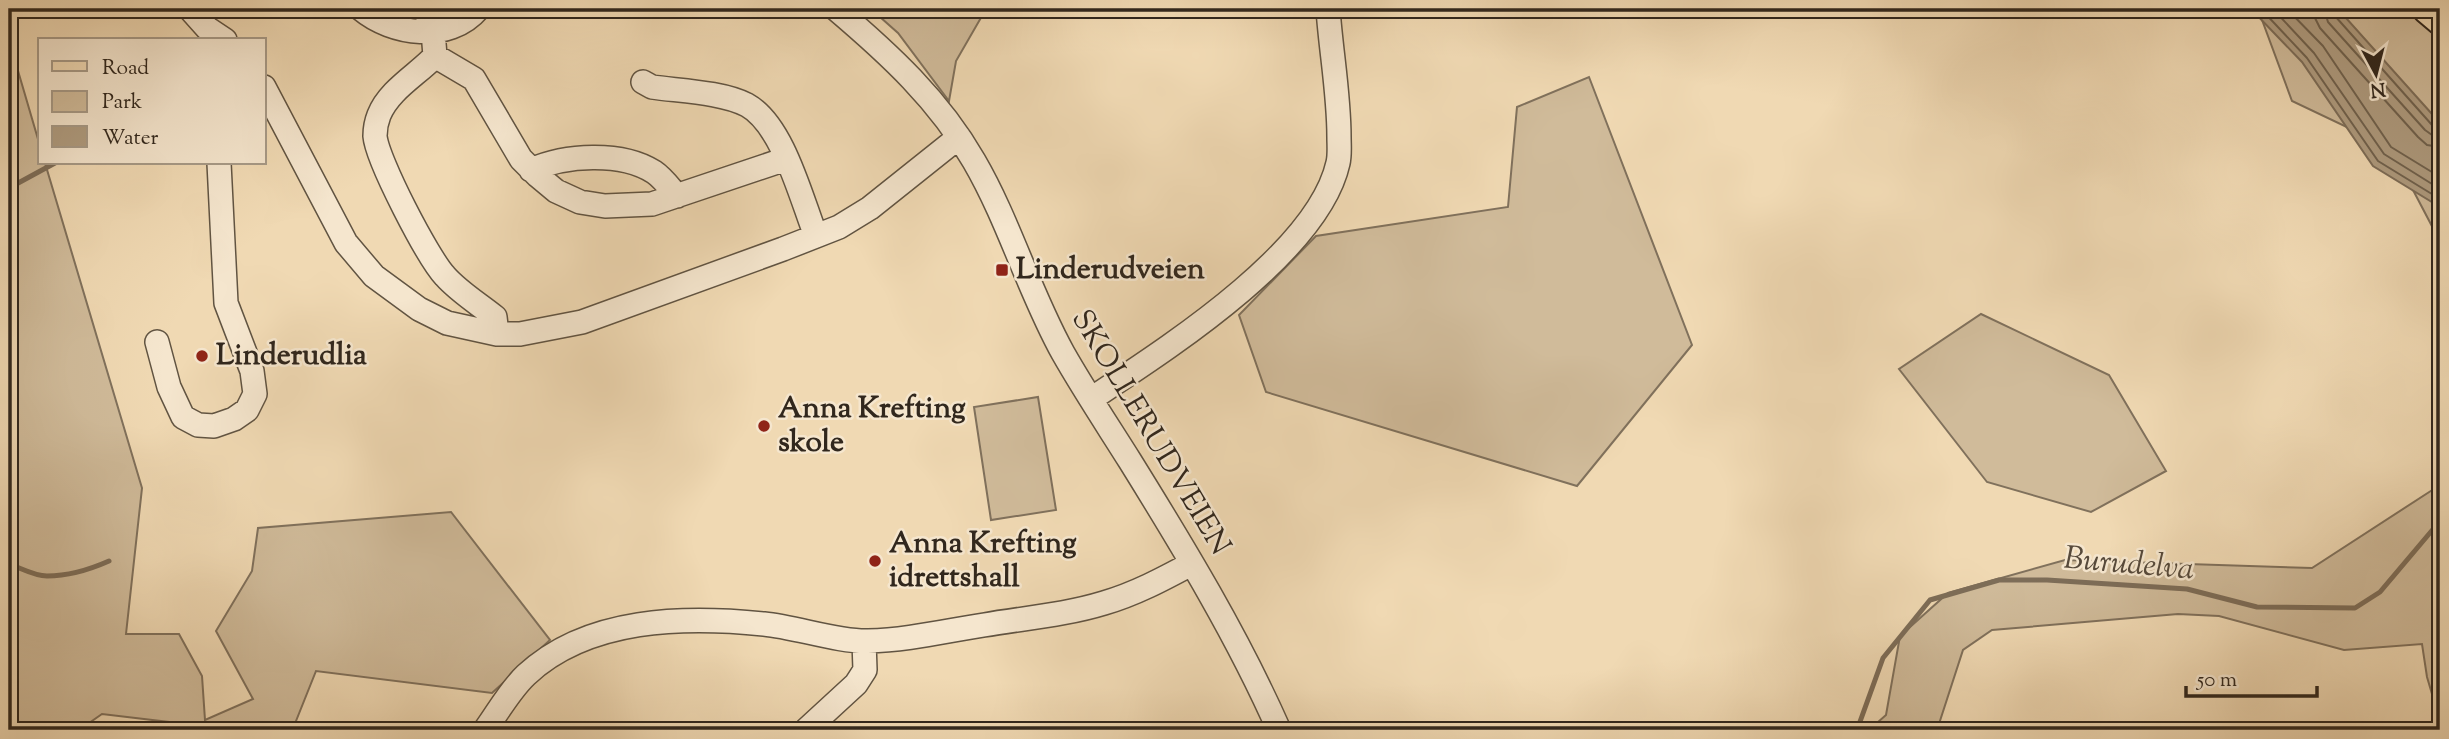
<svg xmlns="http://www.w3.org/2000/svg" width="2449" height="739" viewBox="0 0 2449 739" font-family="'Sorts Mill Goudy',serif">
	<style>
		.green { fill: #d0bb9a; stroke: #80715c; stroke-width: 2 }
		.water { fill: #af9c80; stroke: #7d6d58; stroke-width: 2 }
		.lines { fill: none; stroke-linecap: round; stroke-linejoin: round }
		.shore { stroke: #70624e; stroke-width: 2 }
		.stream { stroke: #7d6d58; stroke-width: 5 }
		.minor-casing { stroke: #615442; stroke-width: 26 }
		.major-casing { stroke: #31271d; stroke-width: 32 }
		.minor { stroke: #f5e6ce; stroke-width: 23 }
		.major { stroke: #f0d9b3; stroke-width: 28 }
		.poi-dot { fill: #8f2418; stroke: #f5e6ce; stroke-width: 2.5 }
		.labels { text-anchor: middle; dominant-baseline: central; stroke-width: 5; stroke-linejoin: round; paint-order: stroke }
		.poi-label { font-size: 30px; font-weight: bold; fill: #31271d; stroke: #f5e6ce; text-anchor: start }
		.street-label { font-size: 30px; fill: #31271d; stroke: #f5e6ce }
		.water-label { font-size: 32px; font-style: italic; fill: #574a3b; stroke: #f5e6ce }
	</style>
	<rect width="100%" height="100%" fill="#f0d9b3"/>
	<filter id="stains"><feTurbulence type="fractalNoise" baseFrequency=".00286" numOctaves="4"/><feColorMatrix values="0 0 0 0 .2 0 0 0 0 .09 0 0 0 0 .02 0 0 0 .5 -.17"/></filter>
	<radialGradient id="worn" r=".72"><stop offset=".6" stop-color="#630" stop-opacity="0"/><stop offset="1" stop-color="#630" stop-opacity=".3"/></radialGradient>
	<!-- green -->
	<path class="green" d="M871 9H986L956 61 949 101 898 33Z
		M2258 9H2440V235L2434 230 2391 148 2292 101Z
		M9 40 40 146V163H45L142 488 126 634H179L202 676 205 720 253 699 216 631 252 571 258 528 451 512 550 640 492 693 316 671 294 726 280 730H174L169 722 102 714 79 730H9Z
		M1589 77 1692 345 1577 486 1266 392 1239 315 1316 236 1508 207 1517 107Z
		M1981 314 2109 375 2166 471 2091 512 1987 482 1899 369Z
		M1038 397 1056 510 991 520 974 407Z
		M2440 485V721L2427 677 2422 644 2344 650 2219 616 2178 614 1992 630 1963 650 1937 730H1869L1886 715 1900 636 1948 593 2065 560 2312 568Z"/>
	<!-- water -->
	<path class="water" d="M2251 9H2338L2440 123V207L2373 166 2302 62Z"/>
	<g class="lines">
		<!-- shore -->
		<path class="shore" d="M2261 9 2307 58 2378 161 2440 199
			M2273 9 2314 53 2384 154 2440 189
			M2287 9 2323 46 2391 147 2440 177
			M2314 9 2315 18 2320 28 2418 137 2427 145 2440 147
			M2324 9 2328 22 2425 130 2432 135 2440 136
			M2333 9 2335 16 2432 125 2440 127"/>
		<!-- stream -->
		<path class="stream" d="M9 188 55 163
			M9 564C21 568 34 576 47 576 67 576 91 569 109 561
			M1857 730 1883 658 1930 600 1999 580H2047L2187 589 2257 607 2355 608 2380 592 2440 521"/>
		<defs>
			<path id="minor" d="M190 9 207 28 225 40
				M361 9C392 35 449 43 478 9
				M425 9 433 31 435 56C417 75 389 90 379 115 377 120 375 130 375 136 377 160 428 258 445 276 459 292 479 304 495 317L497 334
				M836 9C889 54 939 100 974 161 1009 221 1029 292 1063 353 1084 390 1108 426 1130 461 1184 548 1238 637 1279 730
				M435 56 474 79 521 159 538 176 556 191 580 202 605 206 652 204 786 159
				M643 82 652 87C680 91 722 92 747 105 783 125 801 198 816 236
				M264 87 346 243 374 276 419 309 447 323 497 334H520L582 322 783 249 839 227 870 208 959 137
				M531 170C565 155 621 151 654 172 663 178 670 188 677 196
				M157 342 169 387 183 417 198 425 214 426 234 419 247 410 255 394 252 371 226 303 219 163
				M1091 399C1165 350 1318 253 1338 163 1340 155 1339 145 1339 137 1339 94 1331 52 1328 9
				M485 730C498 712 510 690 526 675 588 617 685 616 764 624 796 627 838 642 868 641 908 640 945 631 984 625 1024 618 1065 615 1104 603 1135 594 1163 579 1191 564
				M806 730 856 684 865 670 864 641"/>
			<path id="major" d="M2427 9 2440 20"/>
		</defs>
		<!-- minor casing -->
		<use href="#minor" class="minor-casing"/>
		<!-- major casing -->
		<use href="#major" class="major-casing"/>
		<!-- minor -->
		<use href="#minor" class="minor"/>
		<!-- major -->
		<use href="#major" class="major"/>
	</g>
	<!-- markers -->
	<g class="poi-dot">
		<rect x="995" y="263" width="14" height="14" rx="3.5"/>
		<circle cx="202" cy="356" r="7"/>
		<circle cx="764" cy="426" r="7"/>
		<circle cx="875" cy="561" r="7"/>
	</g>
	<g class="labels">
		<!-- poi labels -->
		<g class="poi-label">
			<text x="1016" y="270">Linderudveien</text>
			<text x="216" y="356">Linderudlia</text>
			<text x="778" y="409">Anna Krefting<tspan x="778" dy="34">skole</tspan></text>
			<text x="889" y="544">Anna Krefting<tspan x="889" dy="34">idrettshall</tspan></text>
		</g>
		<!-- street labels -->
		<g class="street-label">
			<text transform="translate(1150 433) rotate(59)">SKOLLERUDVEIEN</text>
		</g>
		<!-- water labels -->
		<g class="water-label">
			<text transform="translate(2129 565) rotate(5)">Burudelva</text>
		</g>
	</g>
	<!-- margin -->
	<rect width="2449" height="739" fill="none" stroke="#f0d9b3" stroke-width="35"/>
	<rect x="10" y="10" width="2428" height="718" fill="none" stroke="#31271d" stroke-width="3.5"/>
	<rect x="18" y="18" width="2414" height="704" fill="none" stroke="#31271d" stroke-width="2"/>
	<!-- legend -->
	<rect x="38" y="38" width="228" height="126" fill="#f5e6ce" stroke="#a79a87" stroke-width="2"/>
	<rect x="52" y="61" width="35" height="10" fill="#f0d9b3" stroke="#a79a87" stroke-width="2"/>
	<text x="102" y="74" font-size="21" fill="#31271d">Road</text>
	<rect x="52" y="91" width="35" height="21" fill="#d0bb9a" stroke="#a79a87" stroke-width="2"/>
	<text x="102" y="108" font-size="21" fill="#31271d">Park</text>
	<rect x="52" y="126" width="35" height="21" fill="#af9c80" stroke="#a79a87" stroke-width="2"/>
	<text x="102" y="144" font-size="21" fill="#31271d">Water</text>
	<!-- north arrow -->
	<g transform="translate(2376 74) rotate(173)" stroke="#f5e6ce" stroke-width="5" paint-order="stroke">
	<path d="M0-5L12 26L0 18L-12 26Z" fill="#31271d"/>
	<text y="-10" font-size="19" font-weight="bold" text-anchor="middle" fill="#31271d">N</text>
	</g>
	<!-- scale -->
	<path d="M2186 686v10h131v-10" fill="none" stroke="#31271d" stroke-width="3.5"/>
	<text x="2197" y="686" font-size="21" fill="#31271d" stroke="#f5e6ce" stroke-width="5" paint-order="stroke">50 m</text>
	<rect width="100%" height="100%" filter="url(#stains)"/>
	<rect width="100%" height="100%" fill="url(#worn)"/>
</svg>
